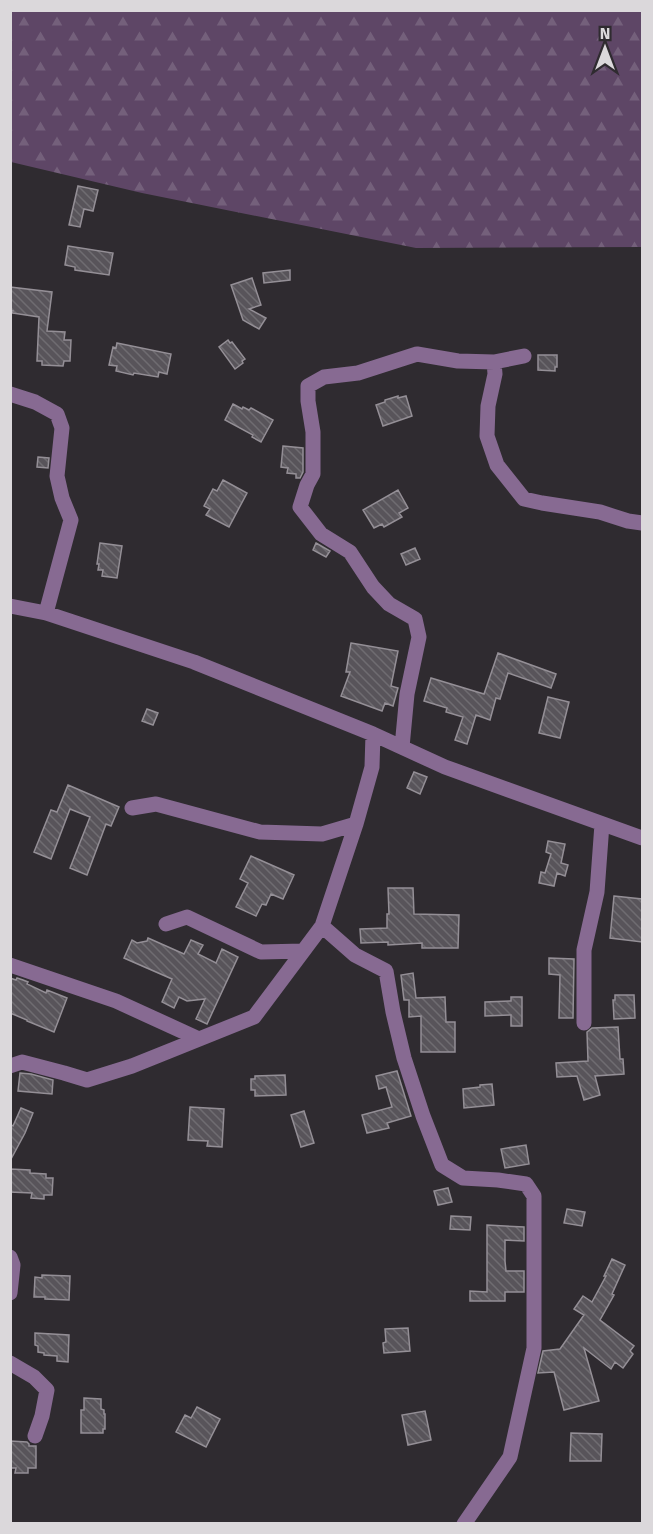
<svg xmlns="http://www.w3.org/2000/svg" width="653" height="1534" viewBox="0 0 653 1534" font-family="'Fira Sans',sans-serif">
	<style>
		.forest { fill: url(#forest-firs) }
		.building { fill: url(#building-back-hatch); stroke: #948f96; stroke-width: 1.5 }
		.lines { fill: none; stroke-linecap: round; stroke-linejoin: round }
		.minor { stroke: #876a92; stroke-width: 15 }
	</style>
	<defs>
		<pattern id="forest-firs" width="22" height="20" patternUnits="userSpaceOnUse" patternTransform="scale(1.5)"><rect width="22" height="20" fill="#5e4666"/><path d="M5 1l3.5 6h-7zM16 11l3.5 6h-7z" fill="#74607b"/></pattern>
		<pattern id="building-back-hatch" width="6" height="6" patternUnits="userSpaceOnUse" patternTransform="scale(1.5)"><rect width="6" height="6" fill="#58545a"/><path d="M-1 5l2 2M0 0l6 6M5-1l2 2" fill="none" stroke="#6f6c71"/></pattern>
	</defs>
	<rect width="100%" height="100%" fill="#2f2b30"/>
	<!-- forest -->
	<path class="forest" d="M11 10 642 11V247L416 248 142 193 11 162Z"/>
	<!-- building -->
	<path class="building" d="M78 186 98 190 93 211 84 209 80 227 69 225Z
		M68 246 113 253 109 275 75 270V267L65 265Z
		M290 270V280L264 283 263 273Z
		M252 278 261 305 249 309 266 318 259 329 243 320 231 285Z
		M10 287 52 292 47 331 65 332 64 340H71L70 361H64L63 366 42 365V361H37L39 317 12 313 13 311 10 310Z
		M228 340 230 343 232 342 245 359 242 361 243 363 235 369 219 347Z
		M117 343 171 354 167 374 159 372 158 377 134 373 133 375 116 371 117 366 109 365 113 347 116 348Z
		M538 355H557V367H555V371L538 370Z
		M398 396V398L406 396 412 416 383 426 376 405 385 402V400Z
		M233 404 242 409 243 407 249 410 251 408 273 420 261 442 252 437 253 435 225 420Z
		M283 446 303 448V472L300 478H296V474L287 473 288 468 281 467Z
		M38 457 49 458 48 468 37 467Z
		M223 480 247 493 229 527 206 515 210 509 204 506 213 489 217 491Z
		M398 490 408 508 399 513 402 517 384 527 382 524 374 528 363 510Z
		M100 543 122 546 117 578 102 576 103 570H98L99 564H97Z
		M316 543 330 551 326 557 313 550Z
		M415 548 420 559 406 565 401 554Z
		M351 643 398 651 391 686 398 688 393 706 385 703 382 711 341 696 350 672H346Z
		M498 653 556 674 551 688 508 673 500 699 496 698 490 720 476 715 467 744 455 740 463 717 446 712 447 708 424 701 431 678 484 694Z
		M548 697 569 702 560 738 539 733Z
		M147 709 158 713 153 725 142 721Z
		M414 772 427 777 420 794 407 788Z
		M68 785 119 807 111 826 106 824 87 875 70 868 90 817 70 809 51 859 34 852 51 810 57 812Z
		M548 841 565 844 561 863 568 865 565 876 557 873 554 886 539 883 541 872 545 873 551 854 546 852Z
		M251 856 294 875 283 899 271 894 266 905 262 904 256 916 236 907 248 883 240 879Z
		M388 888H413L414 914 459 915 458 948H422V943L388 945V942L361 943 360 929 387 928V914H389Z
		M614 896 642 899V942L610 938Z
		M148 938 184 954 191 940 203 945 198 954 216 963 222 949 238 957 207 1024 196 1019 205 999 187 1001 179 997 174 1008 162 1002 172 979 124 958 132 940 137 943 147 941Z
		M549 958 574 959 573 1018H559L560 975 549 974Z
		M413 973 416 998 445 997 446 1022H455V1052H421V1016L409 1017V1000H404L401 975Z
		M10 978 16 980 17 978 23 980 28 982 27 984 46 993 47 990 67 998 54 1032 27 1021V1020L10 1013Z
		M615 995H634L635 1018 614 1019 613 1000H615Z
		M511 997H522V1026H511V1015L485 1016V1002L511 1001Z
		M618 1027 620 1059H623L624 1074 595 1076 600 1095 584 1100 577 1076 557 1077 556 1063 588 1061 587 1032 592 1028Z
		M397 1071 411 1116 387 1123 389 1128 367 1133 362 1115 392 1107 386 1087 379 1089 376 1076Z
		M20 1073 31 1074 53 1080 52 1094 18 1091Z
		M285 1075 286 1095 255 1096V1090H251V1079H255V1076Z
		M492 1084 494 1105 464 1108 463 1089 480 1087V1085Z
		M190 1107 224 1109 222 1147 207 1146 208 1141 188 1140Z
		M21 1108 33 1113 25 1133 10 1161V1124L13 1126Z
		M304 1111 314 1143 301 1147 291 1115Z
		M526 1145 529 1164 505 1168 501 1149Z
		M10 1169 30 1170V1173L46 1174V1178H53L52 1195H44V1199L31 1198 32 1193 10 1192Z
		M448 1188 452 1202 438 1205 434 1191Z
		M567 1209 585 1212 582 1226 564 1223Z
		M451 1216 471 1217 470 1230 450 1229Z
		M487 1225 524 1227V1241L505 1240V1261L506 1271H524V1292H505V1301H470V1291L487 1292Z
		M612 1259 625 1265 612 1294 614 1295 600 1320 634 1346 630 1351 633 1354 623 1368 615 1362 611 1369 584 1348 599 1401 564 1410 554 1372 538 1373 543 1351 560 1349 584 1315 574 1309 583 1296 592 1302 606 1276H604Z
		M42 1275 70 1276 69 1300 45 1299V1297H34L35 1277 42 1278Z
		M408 1328 410 1351 384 1353 383 1343 386 1342 385 1329Z
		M35 1333 69 1335 68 1362 57 1361V1356L44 1355V1353L38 1352V1346L35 1345Z
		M84 1398 101 1399V1409L104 1410V1414H105V1429H103V1433H81V1410H84Z
		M197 1407 220 1419 206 1447 176 1432 185 1415 191 1418Z
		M425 1411 431 1440 408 1445 402 1415Z
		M571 1433 602 1434 601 1461H570Z
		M10 1441 27 1442 29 1444V1446H36V1468H28V1473H15L16 1468H10Z"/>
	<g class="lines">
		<!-- minor -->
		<path class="minor" d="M494 362 495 374 488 406 487 436 497 465 524 499 542 503 600 512 628 521 642 523
			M10 394 35 402 57 414 62 428 57 476 62 498 71 520 46 613
			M10 606 46 613 194 662 373 734 445 767 642 838
			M402 747 407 694 419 637 415 619 389 604 373 587 350 552 321 534 300 507 307 485 313 474V432L308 401V386L324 377 358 373 417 354 458 361 494 362 524 356
			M132 808 156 804 260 832 322 834 356 824
			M166 924 187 917 261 952 303 951
			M322 926 355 955 386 971 393 1012 404 1058 423 1116 442 1165 463 1178 498 1180 526 1184 534 1196V1348L510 1457 464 1524
			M10 965 116 1001 199 1039
			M584 1023V950L597 892 602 824
			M10 1066 22 1062 64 1073 87 1080 132 1066 254 1017 322 926 356 824 372 767 373 734
			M10 1257 13 1265 10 1293
			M10 1363 34 1377 47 1390 42 1416 35 1436"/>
	</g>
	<!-- border -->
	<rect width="653" height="1534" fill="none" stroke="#dbd8db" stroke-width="24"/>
	<!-- north arrow -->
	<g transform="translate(605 48)" stroke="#2f2b30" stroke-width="4.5" paint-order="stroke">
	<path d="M0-4.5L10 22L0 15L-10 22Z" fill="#dbd8db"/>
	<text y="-9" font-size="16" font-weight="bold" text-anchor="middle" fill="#dbd8db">N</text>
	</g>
</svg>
